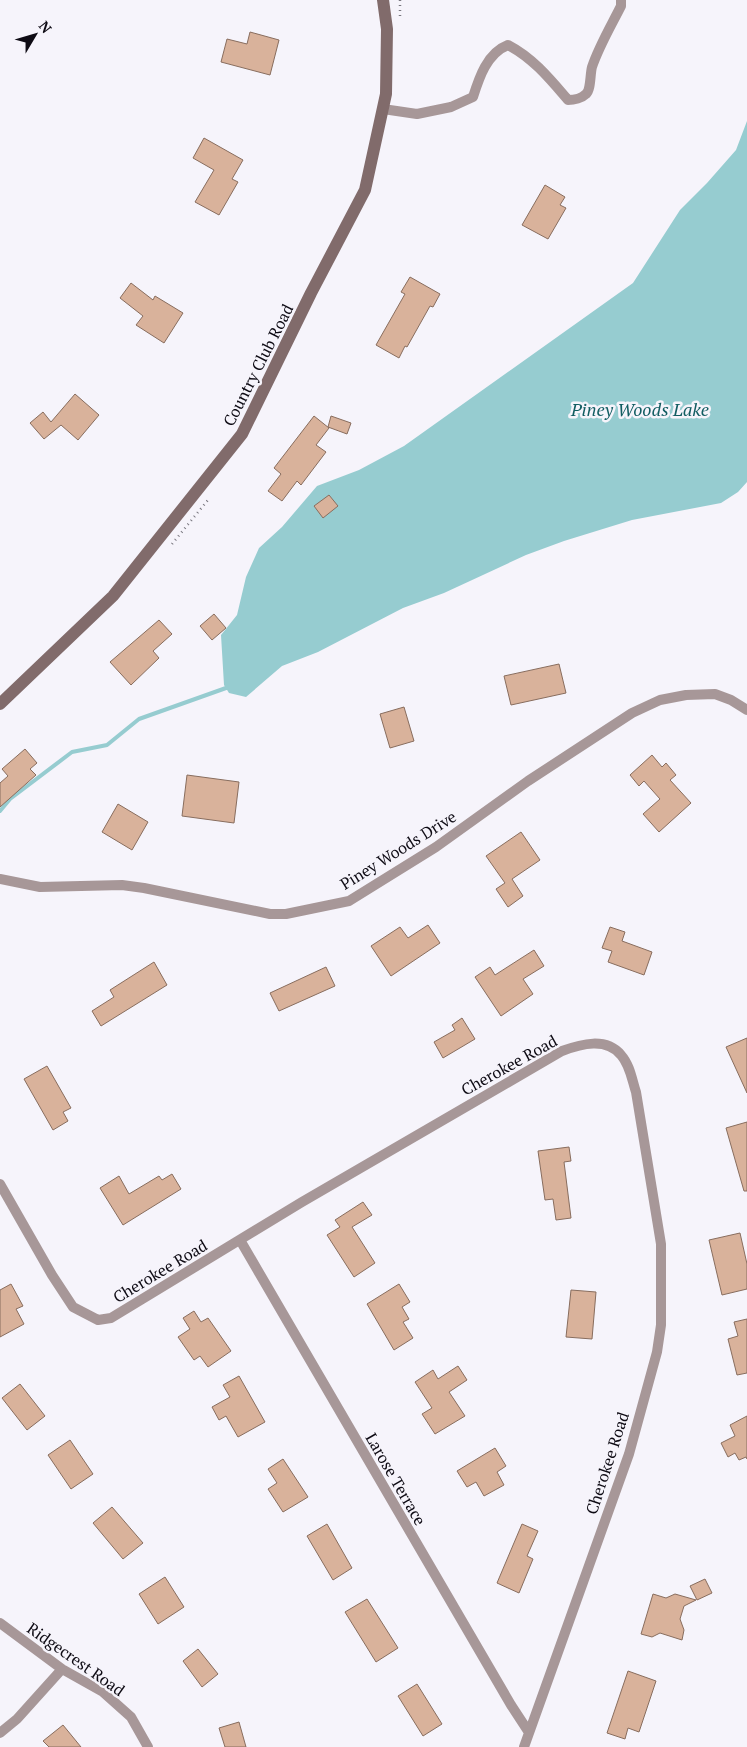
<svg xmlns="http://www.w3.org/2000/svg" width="747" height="1747" viewBox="0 0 747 1747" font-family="'PT Serif',serif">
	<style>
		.water { fill: #96ccd0 }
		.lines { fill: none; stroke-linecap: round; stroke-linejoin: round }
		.stream { stroke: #96ccd0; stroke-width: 4 }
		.building { fill: #d9b29b; stroke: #886d5e }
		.path { stroke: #79777f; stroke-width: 2.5; stroke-dasharray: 1 4; stroke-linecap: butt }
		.street { stroke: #a79798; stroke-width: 10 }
		.secondary { stroke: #816b6b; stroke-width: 12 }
		.labels { text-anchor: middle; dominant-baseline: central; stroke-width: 5; stroke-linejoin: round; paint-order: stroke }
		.street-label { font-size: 16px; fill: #0e0b14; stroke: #f6f4fb }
		.water-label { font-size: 18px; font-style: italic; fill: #125d62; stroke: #f6f4fb }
	</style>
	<rect width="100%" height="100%" fill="#f6f4fb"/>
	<!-- water -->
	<path class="water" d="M747 121V482L738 492 721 503 632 520 564 541 526 555 444 593 403 608 318 652 282 666 246 697 229 693 224 685 221 635 237 615 246 577 259 548 282 527 317 486 359 470 404 446 633 283 680 210 707 183 736 150Z"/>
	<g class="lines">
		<!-- stream -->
		<path class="stream" d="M0 811 10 799 72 752 107 745 139 719 226 688"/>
	</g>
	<!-- building -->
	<path class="building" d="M250 32 279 40 270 75 221 62 227 39 247 44Z
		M204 138 243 160 232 179 238 182 219 215 195 202 214 170 193 158Z
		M545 185 565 197 560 205 566 208 548 239 522 225Z
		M410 277 440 294 433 307 430 306 407 347 405 346 399 358 376 345 405 294 401 292Z
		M131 283 153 300 155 296 183 313 164 343 136 325 143 316 120 298Z
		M75 394 99 415 78 440 61 425 44 439 30 423 43 412 51 422Z
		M314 416 329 428 316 445 326 452 301 485 297 481 282 501 268 491 281 474 274 468Z
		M331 416 351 423 347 434 328 427Z
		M329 495 338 506 323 518 314 506Z
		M214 614 226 628 212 640 200 626Z
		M159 620 172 634 153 651 159 658 131 685 110 662Z
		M559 664 566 693 511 705 504 676Z
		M404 707 414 741 390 748 380 714Z
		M25 749 37 763 30 769 36 775 0 807V783L8 776 2 769Z
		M652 755 662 767 666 763 676 775 670 780 691 803 659 832 643 814 660 799 644 781 639 786 630 775Z
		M187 775 239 782 234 823 182 816Z
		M118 804 148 822 132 850 102 832Z
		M521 832 540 860 512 879 523 896 508 907 496 889 505 883 486 856Z
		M428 925 440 943 391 976 371 946 400 927 408 938Z
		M610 927 625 932 622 941 652 952 644 975 608 962 612 951 602 948Z
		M534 950 544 966 523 979 533 994 501 1016 475 977 490 967 495 975Z
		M154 962 167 985 101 1026 92 1011 114 997 110 990Z
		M326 967 335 986 279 1011 270 993Z
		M462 1018 475 1039 443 1058 434 1042 455 1030 452 1025Z
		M747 1038V1093L726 1047Z
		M47 1066 71 1108 63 1112 68 1121 53 1130 24 1079Z
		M747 1122V1191H744L726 1128Z
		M569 1147 571 1161 564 1162 571 1218 556 1220 553 1199 545 1200 538 1151Z
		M172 1174 181 1189 123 1225 100 1188 119 1176 129 1194 159 1176 162 1180Z
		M363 1202 372 1215 352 1227 375 1263 354 1277 327 1235 340 1227 335 1220Z
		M740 1233 747 1264V1289L722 1295 709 1240Z
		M11 1284 23 1306 16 1309 24 1324 0 1337V1290Z
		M399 1284 410 1302 402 1307 409 1319 403 1322 413 1338 394 1350 367 1304Z
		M571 1290 596 1292 592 1339 566 1337Z
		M194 1311 201 1322 208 1318 231 1351 208 1367 200 1356 194 1360 178 1337 190 1329 183 1318Z
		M747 1319V1373L737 1375 728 1339 738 1336 734 1322Z
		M458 1366 467 1380 449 1392 465 1416 435 1434 422 1414 432 1408 415 1382 433 1370 438 1379Z
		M239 1376 265 1422 238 1437 226 1416 219 1420 212 1407 230 1397 223 1385Z
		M20 1384 45 1416 27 1430 2 1398Z
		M747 1416V1459L746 1457 739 1460 735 1453 728 1457 721 1443 735 1436 730 1425Z
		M70 1440 93 1474 71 1489 48 1455Z
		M495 1448 506 1466 497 1472 504 1485 484 1496 476 1482 467 1487 457 1471Z
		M283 1459 308 1497 283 1512 268 1489 277 1483 268 1469Z
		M112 1507 143 1543 123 1559 93 1523Z
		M327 1524 352 1568 333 1580 307 1536Z
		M522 1524 538 1531 527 1556 533 1559 519 1593 497 1583Z
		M165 1577 184 1607 158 1624 139 1594Z
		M705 1579 712 1593 697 1600 690 1586Z
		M653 1594 666 1598 675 1594 696 1600 684 1606 680 1619 684 1630 682 1640 660 1633 652 1637 641 1634Z
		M367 1599 398 1648 376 1662 345 1612Z
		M198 1649 218 1674 202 1687 183 1661Z
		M628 1671 656 1681 639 1732 628 1728 625 1739 607 1733Z
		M417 1684 442 1724 423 1736 398 1696Z
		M239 1722 246 1747H225L219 1728Z
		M63 1725 81 1747H49L43 1741Z"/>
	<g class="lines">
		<!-- path -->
		<path class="path" d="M400 0V20
			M172 544 208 500"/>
		<!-- street -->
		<path class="street" d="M383 109 417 114 451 107 473 97C479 78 487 53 508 45 533 58 550 79 568 100 574 100 582 98 586 94 591 90 590 74 592 67 599 46 611 26 621 6V0
			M0 879 40 887 122 885 144 888 270 914H286L349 901 436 847 528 781 632 713 660 700 686 695 715 694 731 700 747 710
			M0 1184 52 1275 73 1307 98 1320 111 1318 302 1202 562 1051C581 1044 606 1037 621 1055 630 1065 632 1080 636 1092L661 1244V1325L657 1352 629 1454 524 1747
			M240 1240 511 1705 528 1731
			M0 1623 62 1669 103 1692 131 1717 148 1747
			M0 1733 17 1719 62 1669"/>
		<!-- secondary -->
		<path class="secondary" d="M0 704 113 596 242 434 311 293 365 190 386 94 387 29 383 0"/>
	</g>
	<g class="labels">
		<!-- street labels -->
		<g class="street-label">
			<text transform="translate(258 365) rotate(-63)">Country Club Road</text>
			<text transform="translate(398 850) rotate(-32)">Piney Woods Drive</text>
			<text transform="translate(509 1065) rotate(-29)">Cherokee Road</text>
			<text transform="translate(160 1271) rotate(-31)">Cherokee Road</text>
			<text transform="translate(607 1463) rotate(-72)">Cherokee Road</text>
			<text transform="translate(396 1479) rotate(60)">Larose Terrace</text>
			<text transform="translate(76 1659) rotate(35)">Ridgecrest Road</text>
		</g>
		<!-- water labels -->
		<g class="water-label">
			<text x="640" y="409">Piney Woods Lake</text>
		</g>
	</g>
	<!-- north arrow -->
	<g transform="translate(35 35) rotate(52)" stroke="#f6f4fb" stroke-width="4" paint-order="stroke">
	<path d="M0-4L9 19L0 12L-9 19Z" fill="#0e0b14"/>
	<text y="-8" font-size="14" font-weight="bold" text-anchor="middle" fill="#0e0b14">N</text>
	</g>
</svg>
